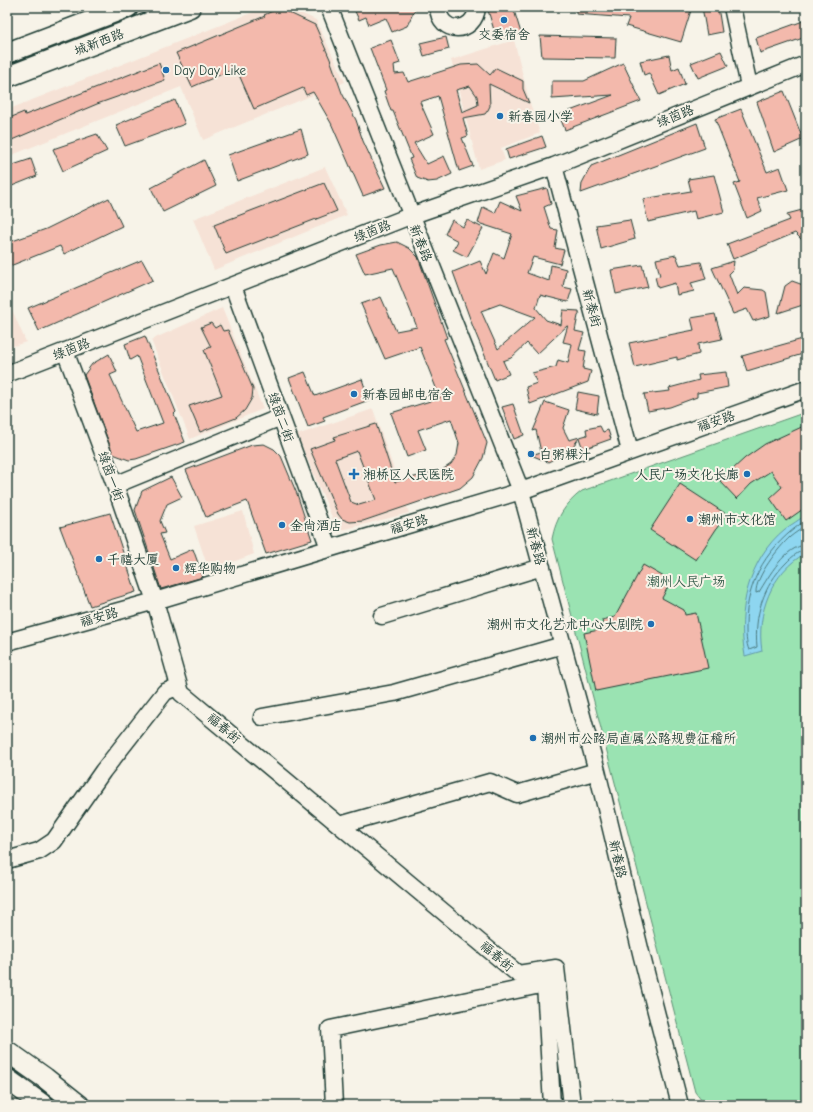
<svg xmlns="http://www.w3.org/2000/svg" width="813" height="1112" viewBox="0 0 813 1112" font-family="'Comic Neue','LXGW WenKai TC',sans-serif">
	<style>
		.built { fill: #f6e2d6 }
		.green { fill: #9ae3b2; stroke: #5c9073 }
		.water { fill: #8ed6f0; stroke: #6299a5 }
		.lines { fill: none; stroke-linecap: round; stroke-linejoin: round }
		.shore { stroke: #4b7a7f; stroke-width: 1 }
		.building { fill: #f3b9ac; stroke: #1f3d34; fill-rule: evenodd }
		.minor-casing { stroke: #1f3d34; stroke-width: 19 }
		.major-casing { stroke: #1f3d34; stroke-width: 23 }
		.minor { stroke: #f7f3e8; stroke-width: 16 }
		.major { stroke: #f7f3e8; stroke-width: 20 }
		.poi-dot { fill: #1f6fb2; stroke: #f7f3e8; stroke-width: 1.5 }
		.labels { text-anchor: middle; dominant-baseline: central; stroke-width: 4; stroke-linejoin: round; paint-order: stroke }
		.poi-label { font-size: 13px; fill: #1f3d34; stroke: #f7f3e8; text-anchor: start }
		.street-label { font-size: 13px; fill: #1f3d34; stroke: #f7f3e8 }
		.park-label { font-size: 13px; fill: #385e4d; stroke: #f7f3e8 }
	</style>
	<rect width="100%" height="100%" fill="#f7f3e8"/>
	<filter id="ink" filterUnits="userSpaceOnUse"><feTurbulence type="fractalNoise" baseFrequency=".025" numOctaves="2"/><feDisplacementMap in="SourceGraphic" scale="8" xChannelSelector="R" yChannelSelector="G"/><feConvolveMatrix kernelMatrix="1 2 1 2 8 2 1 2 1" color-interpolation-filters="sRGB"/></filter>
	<g filter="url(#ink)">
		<!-- built -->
		<path class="built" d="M266 7H287L316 20 345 82 203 140 181 87 7 157V110Z
			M514 40 529 100 540 133 501 148 505 160 479 169 451 60Z
			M325 167 347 215 214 270 193 219Z
			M7 298 26 342 7 348Z
			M222 308 263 409 190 439 151 340Z
			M373 409 409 513 338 531 297 435Z
			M243 511 254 554 209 571 194 526Z"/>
		<!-- green -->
		<path class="green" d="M806 412V1105H705L695 1092 552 539C556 518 565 504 582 491Z"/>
		<!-- water -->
		<path class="water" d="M806 515V553C771 572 756 614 762 651L745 656C737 611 748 559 785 529 792 524 799 520 806 515Z"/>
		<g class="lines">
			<!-- shore -->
			<path class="shore" d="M806 520C769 545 746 579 746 626 746 634 746 643 749 650L757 647C754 616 763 586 786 563 792 557 798 551 806 550
				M806 526C801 529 795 533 790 537 779 547 755 577 756 593L759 592C769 576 785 546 806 545"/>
		</g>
		<!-- building -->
		<path class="building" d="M353 7H416L407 26 392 32 386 18 369 25 366 17 359 20Z
			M487 7H513L521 33 497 40Z
			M576 7H692L681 42 626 26 629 18 576 14Z
			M702 7H718L722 32 707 35Z
			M279 8 315 25 330 59 342 93 356 120 363 141 385 188 363 196 331 123 313 92 306 95 303 88 254 109 236 68 192 87 176 53 265 16 264 15Z
			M806 20V37L760 53 756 38Z
			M540 36 616 38 615 58 542 57Z
			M446 37 449 49 424 56 420 43Z
			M391 40 400 63 394 65 395 74 404 73 408 82 461 65 478 64 490 75 496 68 523 81V89L529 103 489 84 490 106 488 110 485 114 463 118 468 136 462 138 473 166 459 171 438 96 420 102 434 134 414 143 427 164 444 156 452 174 437 181 428 182 417 178 409 159 412 158 393 111H391L384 91 386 90 370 48ZM470 86 477 96 478 105 462 112 456 90Z
			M721 51 728 66 698 78 691 63Z
			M669 55 672 70 679 67 685 84 659 95 649 73 644 75 640 61Z
			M159 63 165 80 97 104 7 142V119L24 112 25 115Z
			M623 63 641 101 565 130 559 115 613 95 552 99V81H584Z
			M784 91 803 139 774 152 757 102Z
			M175 100 185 124 125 146 116 125Z
			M741 109 767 172 780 167 788 190 757 198 762 211 747 218 734 184 740 182 715 119Z
			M697 123 705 148 581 193 582 183 591 166Z
			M301 129 308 154 237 181 228 155Z
			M97 134 107 151 63 171 53 149Z
			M542 136 546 147 509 159 506 149Z
			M31 159 37 176 7 188V167Z
			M204 160 216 186 163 212 151 188Z
			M714 175 724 212 696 219 694 211 648 222 643 199 691 191 688 179Z
			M324 183 337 211 226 254 214 225Z
			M547 188 551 204 544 207 551 229 558 230 555 248 564 250 560 264 533 257 527 273 549 281 551 265 566 269 563 287 572 289 568 302 540 295 536 308 546 320 561 325 563 310 579 311V313H580L578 316 575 331 584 333 579 350 586 351 583 369 591 371 588 382 530 404 526 387 537 383 532 373 556 367 558 360 568 363 572 344 563 342 568 325 537 354 527 343 511 358 503 361 509 374 495 380 473 327 453 272 480 261 486 274 494 253 504 258 512 234 478 223 483 207 495 213 500 201 522 211 516 196ZM500 304 535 317 498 349 481 311Z
			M109 198 122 226 64 254 60 246 10 266 7 258V243L46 229Z
			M806 209V244L795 233 733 259 727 244 790 220 787 214Z
			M452 220 463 227 467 220 483 228 467 257 453 250 458 241 445 234Z
			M630 220 635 239 601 249 596 225Z
			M397 242 409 248 418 257 447 338 444 339 487 443 483 458 473 477 460 488 363 521 350 522 342 519 338 514 310 449 335 440 334 437 376 424 395 482 442 470 451 464 457 455 459 443 451 419 418 430 426 450 407 457 391 413 440 398 420 347 385 359 361 304 381 297 396 331 417 327 393 268 365 274 356 254 381 245ZM357 451 376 500 359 505 351 502 335 459Z
			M676 255 680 265 701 262 706 279 691 283 694 291 677 295 675 283 658 288 655 277 660 276 656 259Z
			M142 260 153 280 39 331 28 308Z
			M734 261 733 270 729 274 737 295 744 288 763 290 766 292 770 316 753 321 747 309 733 314 712 268Z
			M642 265 648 287 616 294 611 270Z
			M792 281 806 286V304L778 313 785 286Z
			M715 314 722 339 698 344 699 354 677 360V357L635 367 629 343 694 330 691 318Z
			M211 323 215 328 220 325 223 331 228 330 253 389 252 398 245 410 236 418 200 432 189 406 222 395 204 350 211 347 201 327Z
			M145 336 176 412 174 414 185 442 136 459 129 460 113 454 84 375 92 364 109 354 117 372 110 375 136 432 163 423 137 356 130 360 125 344Z
			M806 338V353L747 371 742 356Z
			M305 372 315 396 362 379 369 400 323 417 325 421 308 427 289 378Z
			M726 372 728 387 697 393V397L670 407 648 411 644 394 670 391 669 388 699 380 698 375Z
			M578 392 599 396 597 414 575 409Z
			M545 402 569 410 563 428 569 440 587 435 586 429 600 426 603 432 608 430 611 439 583 449 579 438 569 452 548 462 531 455 541 452 536 430 533 431Z
			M513 404 524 435 514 439 502 407Z
			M806 425V507L786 521 770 498 782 487 771 471 751 484 737 499 720 481 745 458 765 444Z
			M264 444 274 449 281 456 297 494 312 540 266 554 247 501 206 517 186 470 252 445Z
			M171 477 182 497 167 504 160 521 165 533 160 534 170 559 193 549 203 577 161 589 135 510 142 491Z
			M680 484 726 514 696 560 650 530Z
			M110 513 136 592 90 606 60 527Z
			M643 565 671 581 662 598 684 610 685 615 696 613 708 668 596 691 584 633 604 629 602 620 615 617Z"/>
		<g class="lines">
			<defs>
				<path id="minor" d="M329 7 521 491 597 771 642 957 680 1105
					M438 7C439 35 475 35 477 7
					M732 7 749 86
					M554 166 630 451
					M233 286 329 548
					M65 351 115 485 155 601 181 693 518 974 556 968 572 1105
					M7 374 410 216 554 166 806 64
					M115 485 281 417
					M382 616 542 567
					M7 642 155 601 521 491 806 389
					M262 717 394 693 563 645
					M340 825 490 782 517 794 597 771
					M7 860 39 851 54 841 103 771 165 692 179 686
					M334 1105 330 1029 545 984 552 1105"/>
				<path id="major" d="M7 53 128 7
					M7 77 190 7
					M7 1051 45 1078 79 1105
					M7 1079 43 1105"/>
			</defs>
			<!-- minor casing -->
			<use href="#minor" class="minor-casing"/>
			<!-- major casing -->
			<use href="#major" class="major-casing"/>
			<!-- minor -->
			<use href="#minor" class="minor"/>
			<!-- major -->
			<use href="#major" class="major"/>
		</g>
	</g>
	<!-- markers -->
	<g class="poi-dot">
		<circle cx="504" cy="20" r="4"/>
		<circle cx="166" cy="70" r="4"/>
		<circle cx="500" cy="116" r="4"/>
		<circle cx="354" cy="394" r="4"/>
		<circle cx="531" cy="454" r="4"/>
		<path d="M352 468h4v4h4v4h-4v4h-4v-4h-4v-4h4z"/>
		<circle cx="747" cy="474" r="4"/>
		<circle cx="690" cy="519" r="4"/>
		<circle cx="282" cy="525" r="4"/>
		<circle cx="99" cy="559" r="4"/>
		<circle cx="176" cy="568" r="4"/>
		<circle cx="651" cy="624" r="4"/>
		<circle cx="533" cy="738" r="4"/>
	</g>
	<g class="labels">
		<!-- poi labels -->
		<g class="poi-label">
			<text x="504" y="34" text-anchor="middle">交委宿舍</text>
			<text x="174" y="70">Day Day Like</text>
			<text x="508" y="116">新春园小学</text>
			<text x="362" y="394">新春园邮电宿舍</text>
			<text x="539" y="454">白粥粿汁</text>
			<text x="363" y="474">湘桥区人民医院</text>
			<text x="739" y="474" text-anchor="end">人民广场文化长廊</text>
			<text x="698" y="519">潮州市文化馆</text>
			<text x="290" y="525">金尚酒店</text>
			<text x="107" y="559">千禧大厦</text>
			<text x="184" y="568">辉华购物</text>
			<text x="643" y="624" text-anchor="end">潮州市文化艺术中心大剧院</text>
			<text x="541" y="738">潮州市公路局直属公路规费征稽所</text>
		</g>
		<!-- street labels -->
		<g class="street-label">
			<text transform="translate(99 42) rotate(-21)">城新西路</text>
			<text transform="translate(675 116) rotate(-22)">绿茵路</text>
			<text transform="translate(372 231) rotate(-21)">绿茵路</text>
			<text transform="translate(421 243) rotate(68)">新春路</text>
			<text transform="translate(592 308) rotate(75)">新泰街</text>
			<text transform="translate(71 349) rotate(-21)">绿茵路</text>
			<text transform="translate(281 417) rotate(70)">绿茵二街</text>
			<text transform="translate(716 421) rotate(-19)">福安路</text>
			<text transform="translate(111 476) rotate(70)">绿茵一街</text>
			<text transform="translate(409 524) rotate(-17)">福安路</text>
			<text transform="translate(536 546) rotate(75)">新春路</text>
			<text transform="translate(99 617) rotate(-16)">福安路</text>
			<text transform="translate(224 728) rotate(40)">福春街</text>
			<text transform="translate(618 859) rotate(77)">新春路</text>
			<text transform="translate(497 956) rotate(40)">福春街</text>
		</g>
		<!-- park labels -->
		<g class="park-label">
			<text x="686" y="581">潮州人民广场</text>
		</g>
	</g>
	<!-- margin -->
	<rect width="813" height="1112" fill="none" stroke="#f7f3e8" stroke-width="24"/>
	<rect x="12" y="12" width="789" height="1088" fill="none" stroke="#1f3d34" stroke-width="1.5" filter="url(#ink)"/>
</svg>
